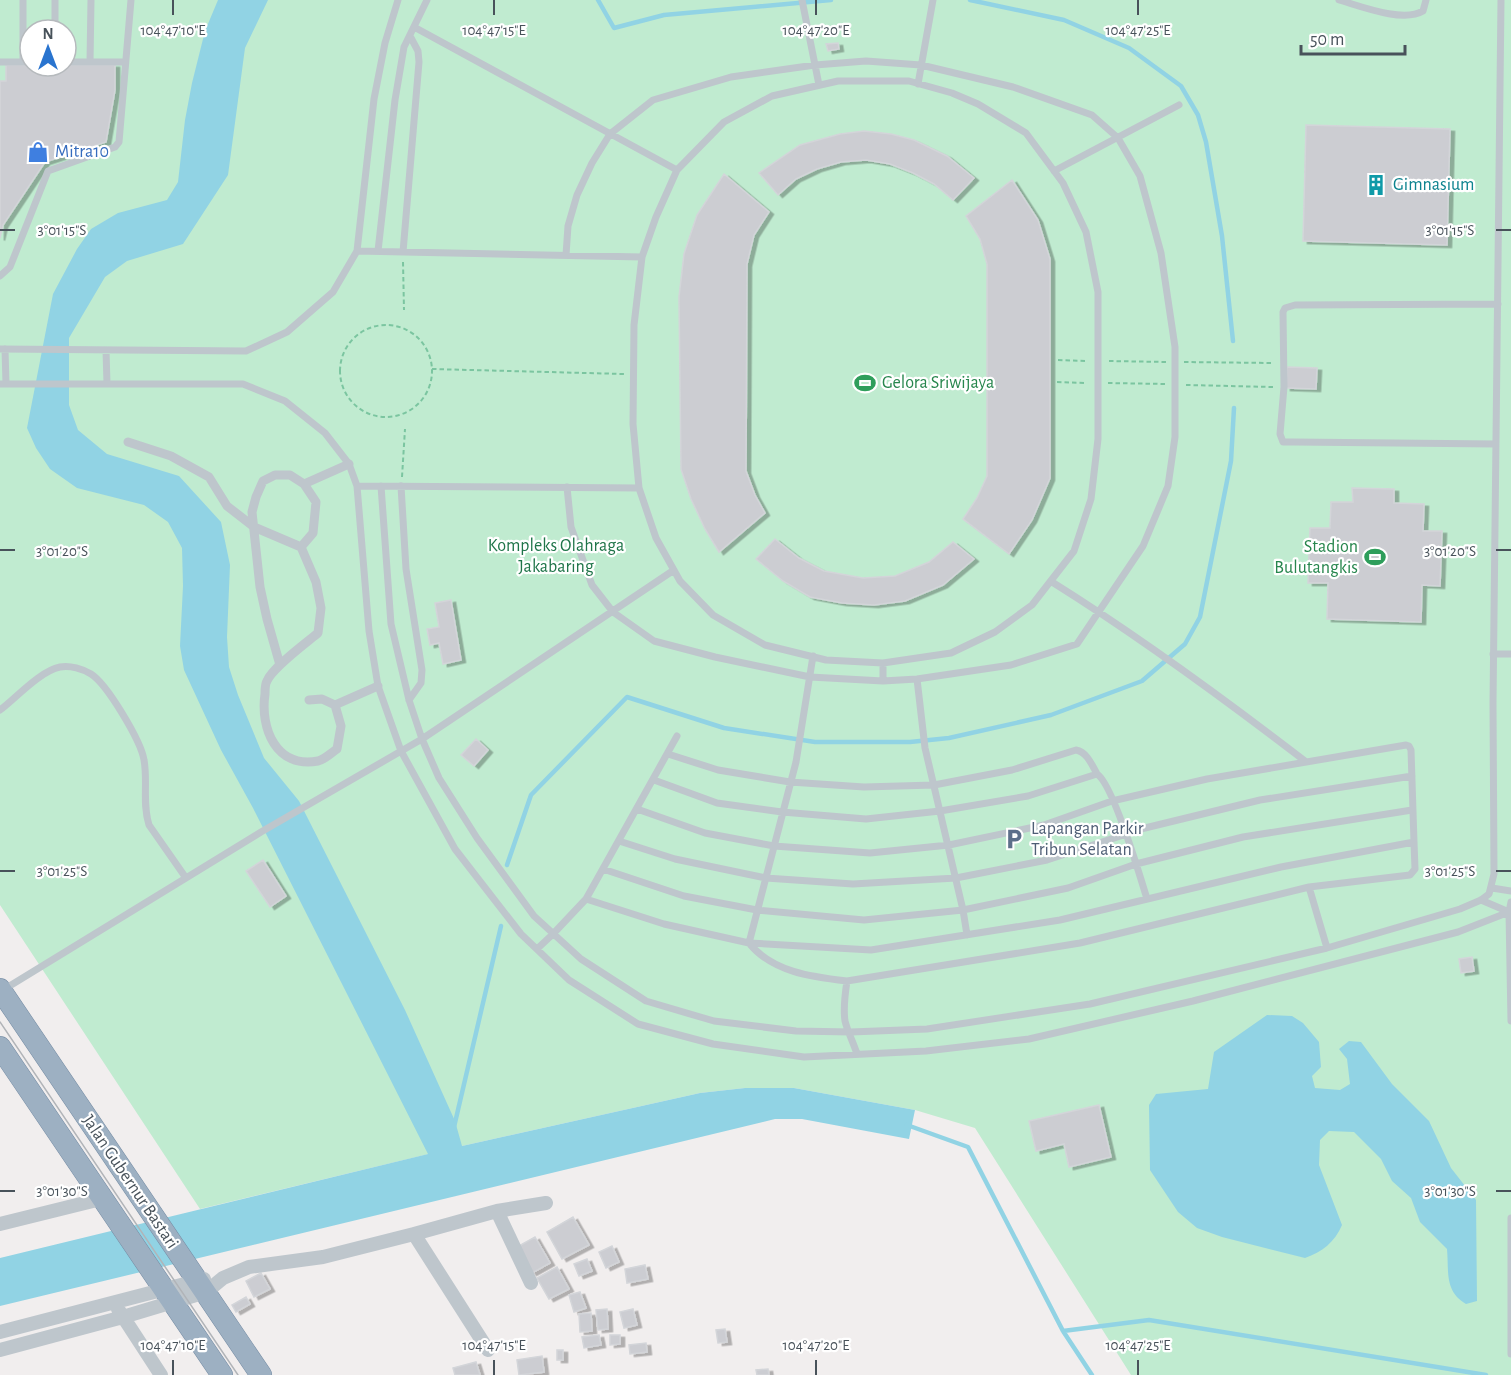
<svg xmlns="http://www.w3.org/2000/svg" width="1511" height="1375" viewBox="0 0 1511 1375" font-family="'Alegreya Sans',sans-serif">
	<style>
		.green { fill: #c0ebd0; fill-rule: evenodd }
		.water { fill: #91d3e4 }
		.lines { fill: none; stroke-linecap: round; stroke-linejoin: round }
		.stream { stroke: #91d3e4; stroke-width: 4.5 }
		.building { fill: #cccdd2; stroke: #d3d5d9; stroke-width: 1.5; filter: url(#shadow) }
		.trunk-casing { stroke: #758ca4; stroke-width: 22 }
		.path { stroke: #7bc5a0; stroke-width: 2; stroke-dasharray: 4.5 3; stroke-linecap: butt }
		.service { stroke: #bec6cc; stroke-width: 7 }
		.pedestrian { stroke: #bec6cc; stroke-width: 9 }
		.minor { stroke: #bec6cc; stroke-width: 14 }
		.trunk { stroke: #9db0c2; stroke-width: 21 }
		.tram { stroke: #b1b4b8; stroke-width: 1.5 }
		.ticks { fill: none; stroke: #48525a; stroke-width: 2 }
		.labels { text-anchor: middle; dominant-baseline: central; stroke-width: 4.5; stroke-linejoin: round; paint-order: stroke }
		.shop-label { font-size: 18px; fill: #366cbe; stroke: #fff; text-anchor: start }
		.culture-label { font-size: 18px; fill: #0d838f; stroke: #fff; text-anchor: start }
		.leisure-label { font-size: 18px; fill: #27864d; stroke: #fff; text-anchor: start }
		.park-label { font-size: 18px; fill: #1f7549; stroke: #fff }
		.service-label { font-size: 18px; fill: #4e5e75; stroke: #fff; text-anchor: start }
		.street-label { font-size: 18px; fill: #48525a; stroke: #fff }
		.ticks-label { font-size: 15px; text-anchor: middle; fill: #48525a; stroke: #fff; stroke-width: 4.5; stroke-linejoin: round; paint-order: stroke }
	</style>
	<defs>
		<filter id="shadow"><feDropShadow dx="4.5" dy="2.5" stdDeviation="0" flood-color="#0004"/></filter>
	</defs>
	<rect width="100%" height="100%" fill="#f1eeee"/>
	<!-- green -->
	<path class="green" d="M0 0H1511V1375H1131L975 1128 915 1110 794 1088H745L700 1093 462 1146 200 1209 0 905ZM30 30H66V66H30Z"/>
	<!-- water -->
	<path class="water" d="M218 0H268L245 48 228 175 183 244 127 261 105 277 69 338V405L78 430 107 454 179 476 221 522 230 565 227 637 229 667 238 695 264 758 299 801 405 1010 455 1121 462 1146 700 1093 745 1088H794L915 1110 909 1139 802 1119H775L0 1306V1258L428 1154 253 808 221 750 184 670 180 646 183 586 182 548 168 522 144 505 77 488 50 469 36 448 27 428 53 294 77 249 91 229 118 213 167 200 178 182 185 120 192 83 205 31Z
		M1267 1015 1292 1016 1303 1023 1319 1042 1321 1067 1312 1076 1315 1088 1340 1090 1350 1084 1347 1059 1339 1049 1349 1041 1361 1042 1392 1084 1429 1121 1451 1168 1476 1200 1477 1301 1466 1304C1444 1291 1449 1271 1447 1249L1420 1222 1411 1198 1392 1181 1381 1159 1354 1132 1329 1131 1320 1140 1319 1165 1342 1225C1335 1242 1322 1252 1305 1258L1222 1237 1197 1228 1178 1212 1150 1170 1149 1105 1156 1094 1208 1089 1214 1052Z"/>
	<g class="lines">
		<!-- stream -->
		<path class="stream" d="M598 0 614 28 664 15 831 0
			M970 0 1064 20 1129 48 1181 86 1198 115 1206 142 1222 236 1233 341
			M507 865 531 795 627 697 724 728 815 742H910L949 738 1051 715 1142 681 1185 644 1200 617 1231 461 1234 408
			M907 1125 968 1147 1063 1331 1092 1375
			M454 1127 501 926
			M1063 1331 1149 1320 1486 1375"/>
	</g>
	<!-- building -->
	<path class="building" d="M838 43 839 49 828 51 826 44Z
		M6 65H115V90L106 142 45 162 3 225 0 238V81H6Z
		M1306 125 1450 129 1447 245 1303 241Z
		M864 131 891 134 914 140 947 156 974 178 953 200 934 184 913 173 890 164 866 160 841 162 817 169 796 179 778 195 759 173 800 145 840 134Z
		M724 174 769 212 754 235 747 264 746 471 755 495 765 513 719 552 705 529 691 499 681 469 679 297 684 254 697 215Z
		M1012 180 1038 220 1050 259V478L1032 520 1009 554 963 519 977 498 987 476V264L980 239 966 216Z
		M1287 367 1317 368 1316 389 1286 388Z
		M1352 488 1394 489V503L1424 504 1423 531H1442L1440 586 1422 585 1421 622 1327 619 1328 583H1308L1310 528H1330L1331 502H1353Z
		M775 539 799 558 824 571 863 578 895 576 929 562 953 542 974 559 943 585 905 601 874 605 842 603 810 597 783 581 756 559Z
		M451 600 461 660 443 664 439 643 430 645 427 629 439 627 435 603Z
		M476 739 488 750 474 766 461 755Z
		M263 860 286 896 270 907 246 871Z
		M1472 957 1474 971 1461 973 1459 959Z
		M1099 1105 1111 1157 1069 1167 1064 1144 1036 1151 1029 1121Z
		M573 1217 589 1245 562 1259 547 1232Z
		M535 1237 550 1263 532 1273 517 1247Z
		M612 1246 619 1262 606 1268 599 1252Z
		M587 1259 592 1271 579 1276 574 1264Z
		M645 1265 648 1279 627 1283 625 1269Z
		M557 1267 569 1289 549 1299 537 1278Z
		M261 1273 270 1289 254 1297 246 1281Z
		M580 1292 586 1308 574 1312 569 1295Z
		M246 1297 250 1304 236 1312 232 1305Z
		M607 1309 608 1329 598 1330 596 1310Z
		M633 1309 637 1325 624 1328 620 1312Z
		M591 1313 592 1331 580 1332 579 1314Z
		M725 1329 727 1342 718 1343 716 1330Z
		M599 1335 601 1345 584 1348 582 1337Z
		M610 1335H620V1344L610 1345Z
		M646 1343 647 1352 630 1354 629 1345Z
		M557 1350H563V1360H557Z
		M542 1356 544 1372 519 1375 517 1360Z
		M476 1362 480 1375H455L453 1368Z
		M768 1369 769 1375H757L756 1370Z"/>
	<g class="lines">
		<defs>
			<path id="trunk" d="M0 989 261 1375
				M0 1047 222 1375"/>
		</defs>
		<!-- trunk casing -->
		<use href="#trunk" class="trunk-casing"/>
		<!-- path -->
		<path class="path" d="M403 262 404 310
			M340 371a46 46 0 1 1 92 0a46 46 0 1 1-92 0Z
			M1058 360 1088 361
			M1109 361 1166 362
			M1184 362 1274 363
			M432 369 624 374
			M1057 382 1087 383
			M1108 383 1165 384
			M1186 385 1273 387
			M402 477 405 429"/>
		<!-- service -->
		<path class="service" d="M55 0V30
			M802 0 819 85
			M1339 0C1360 6 1403 23 1423 11L1426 0
			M414 27 677 170
			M0 62H30
			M23 62V0
			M66 62H125
			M90 62 91 0
			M838 81H909L952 93 978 104 1026 133 1063 183 1086 232 1098 292V439L1091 499 1074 551 1032 605 995 632 951 653 883 663 826 660 765 645 713 615 680 581 656 538 639 488 633 424 634 325 642 257 656 217 677 170 724 122 772 96Z
			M918 84 933 0
			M1054 171 1179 105
			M357 251 642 257
			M378 251 395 100 404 47 427 0
			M403 252 419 62 418 51 410 36
			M566 255 568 226 577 195 592 163 610 134 653 100 731 77 815 65 866 61 921 65 1013 87 1092 115 1118 138 1140 176 1161 253 1175 347V437L1168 486 1143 546 1077 644 1011 665 917 679 883 681 810 677 715 657 654 641 613 612 592 585 571 527 567 487
			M0 276 10 267 48 171 115 147 119 142 131 0
			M0 349 246 351 287 332 333 292 357 251 374 99 385 43 398 0
			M5 349 6 384
			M106 350 107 384
			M0 384H243L285 401 325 433 349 464 357 486 369 631 378 686 401 751 455 849 521 934 569 980 638 1024 713 1044 804 1057 926 1051 1029 1039 1193 1001 1458 932 1509 912 1511 902
			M1496 444 1294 442H1283L1280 434 1284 387 1283 312 1285 308 1295 305 1498 304
			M357 486 639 488
			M381 486 391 624 409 700 422 739 439 778 477 838 534 916 581 959 646 1001 714 1021 796 1031 851 1032 927 1029 1090 1004 1327 948 1460 909 1481 900 1489 894 1494 874 1493 703 1501 0
			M401 486 406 569 422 670 421 683 409 700
			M1052 582C1140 637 1223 698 1305 761
			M1493 654H1511
			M813 656 796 762 749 943C772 972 812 977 847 981L1080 943 1309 887 1410 875 1415 869 1414 842
			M883 663V681
			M917 679 925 748 963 910 967 935
			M0 710C16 698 40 671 60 667 70 665 83 669 91 674 107 684 141 741 144 760 148 782 142 803 149 825L186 878
			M668 754 718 770 790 782 864 787 934 785 1012 770 1076 750C1087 752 1092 765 1097 774
			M654 780 717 803 782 812 866 819 940 811 1028 796 1097 774C1113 784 1140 876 1147 899
			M637 809 705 833 774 846 870 853 949 845 1044 825 1112 801 1207 779 1406 745 1409 746 1411 750 1414 842 1281 867 1060 920 871 950 749 943 664 924 586 899 677 736
			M619 841 675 859 766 878 853 884 956 878 1047 860 1145 828 1260 800 1412 776
			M603 869 684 896 757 910 864 920 963 910 1068 888 1136 864 1243 837 1412 810
			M1309 887 1327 948
			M1492 888 1511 891
			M1481 900 1509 912 1511 1021
			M537 949 553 934 586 899
			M847 981C845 994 843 1008 845 1021 847 1030 854 1044 857 1054
			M3 990 261 832 422 739 674 570
			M1511 1218V1354"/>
		<!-- pedestrian -->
		<path class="pedestrian" d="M128 442 171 456 209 477 227 506 254 527 301 547 316 582 321 608 318 633C306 643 272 668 267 681 265 684 265 690 265 694 260 728 276 769 318 761 324 760 331 753 337 749L341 726 335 705 322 699 309 700
			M304 484 349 464
			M280 665 267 619 260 587 252 512 256 497 263 481 275 475H290L304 484 316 502 313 533 301 547
			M335 705 378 686"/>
		<!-- minor -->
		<path class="minor" d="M497 1211 531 1283
			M0 1224 101 1199
			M414 1234 497 1211 546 1203
			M118 1309 161 1375
			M0 1332 204 1279
			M0 1350 123 1317 206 1292 223 1278 249 1267 323 1257 414 1234 488 1350"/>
		<!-- trunk -->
		<use href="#trunk" class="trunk"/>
		<!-- tram -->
		<path class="tram" d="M0 1022 238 1375"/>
	</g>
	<!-- ticks -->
	<path class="ticks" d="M173 0V15M494 0V15M816 0V15M1138 0V15M0 230H15M1496 230H1511M0 550H15M1496 550H1511M0 871H15M1496 871H1511M0 1191H15M1496 1191H1511M173 1360V1375M494 1360V1375M816 1360V1375M1138 1360V1375"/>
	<!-- icons -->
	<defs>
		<symbol id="shop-bare" viewBox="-9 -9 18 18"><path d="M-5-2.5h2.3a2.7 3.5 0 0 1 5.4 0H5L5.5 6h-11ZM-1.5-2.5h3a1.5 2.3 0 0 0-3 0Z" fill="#3f7fe0" stroke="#fff" stroke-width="2.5" paint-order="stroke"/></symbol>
		<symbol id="building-bare" viewBox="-9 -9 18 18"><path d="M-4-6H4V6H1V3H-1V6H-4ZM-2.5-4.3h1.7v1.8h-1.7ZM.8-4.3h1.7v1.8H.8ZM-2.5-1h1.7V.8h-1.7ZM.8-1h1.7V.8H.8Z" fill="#0f9aa8" stroke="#fff" stroke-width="2.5" paint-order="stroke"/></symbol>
		<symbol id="stadium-bare" viewBox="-9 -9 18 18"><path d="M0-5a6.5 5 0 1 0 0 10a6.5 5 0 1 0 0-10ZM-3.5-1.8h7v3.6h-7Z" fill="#2e9e5b" stroke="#fff" stroke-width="2.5" paint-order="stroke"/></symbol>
		<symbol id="parking-bare" viewBox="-9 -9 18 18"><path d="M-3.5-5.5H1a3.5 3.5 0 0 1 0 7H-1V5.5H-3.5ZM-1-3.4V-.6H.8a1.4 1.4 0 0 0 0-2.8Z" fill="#5c6f8a" stroke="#fff" stroke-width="2.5" paint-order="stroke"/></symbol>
	</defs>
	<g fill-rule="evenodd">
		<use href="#shop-bare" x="23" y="137" width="30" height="30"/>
		<use href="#building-bare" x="1361" y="170" width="30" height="30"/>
		<use href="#stadium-bare" x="850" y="368" width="30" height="30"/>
		<use href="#stadium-bare" x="1360" y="542" width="30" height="30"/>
		<use href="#parking-bare" x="999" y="824" width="30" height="30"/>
	</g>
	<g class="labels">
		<!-- shop labels -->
		<g class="shop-label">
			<text x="55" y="152">Mitra10</text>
		</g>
		<!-- culture labels -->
		<g class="culture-label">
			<text x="1393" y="185">Gimnasium</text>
		</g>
		<!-- leisure labels -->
		<g class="leisure-label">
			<text x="882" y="383">Gelora Sriwijaya</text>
			<text x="1358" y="547" text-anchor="end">Stadion<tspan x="1358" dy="21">Bulutangkis</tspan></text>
		</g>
		<!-- park labels -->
		<g class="park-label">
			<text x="556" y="546">Kompleks Olahraga<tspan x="556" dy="21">Jakabaring</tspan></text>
		</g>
		<!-- service labels -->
		<g class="service-label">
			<text x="1031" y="829">Lapangan Parkir<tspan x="1031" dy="21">Tribun Selatan</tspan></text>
		</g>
		<!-- street labels -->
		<g class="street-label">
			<text transform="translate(130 1182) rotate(56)">Jalan Gubernur Bastari</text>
		</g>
	</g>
	<g class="ticks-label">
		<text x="173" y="35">104°47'10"E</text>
		<text x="494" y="35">104°47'15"E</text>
		<text x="816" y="35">104°47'20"E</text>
		<text x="1138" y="35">104°47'25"E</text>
		<text x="62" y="235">3°01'15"S</text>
		<text x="1450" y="235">3°01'15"S</text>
		<text x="62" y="556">3°01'20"S</text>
		<text x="1450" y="556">3°01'20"S</text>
		<text x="62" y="876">3°01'25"S</text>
		<text x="1450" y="876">3°01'25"S</text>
		<text x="62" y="1196">3°01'30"S</text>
		<text x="1450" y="1196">3°01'30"S</text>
		<text x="173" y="1350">104°47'10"E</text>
		<text x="494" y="1350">104°47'15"E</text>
		<text x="816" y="1350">104°47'20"E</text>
		<text x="1138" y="1350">104°47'25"E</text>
	</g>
	<!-- north arrow -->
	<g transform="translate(48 48)"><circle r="28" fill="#ffffff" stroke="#b6babd" stroke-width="1.5"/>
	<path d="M0-4.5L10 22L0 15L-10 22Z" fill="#2974cf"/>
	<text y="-9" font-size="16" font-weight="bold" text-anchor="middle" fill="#48525a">N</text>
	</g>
	<!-- scale -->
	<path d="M1301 45v9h104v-9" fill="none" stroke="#48525a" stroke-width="3"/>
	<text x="1310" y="45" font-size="18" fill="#48525a" stroke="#ffffff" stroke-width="4.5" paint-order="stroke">50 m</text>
</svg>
